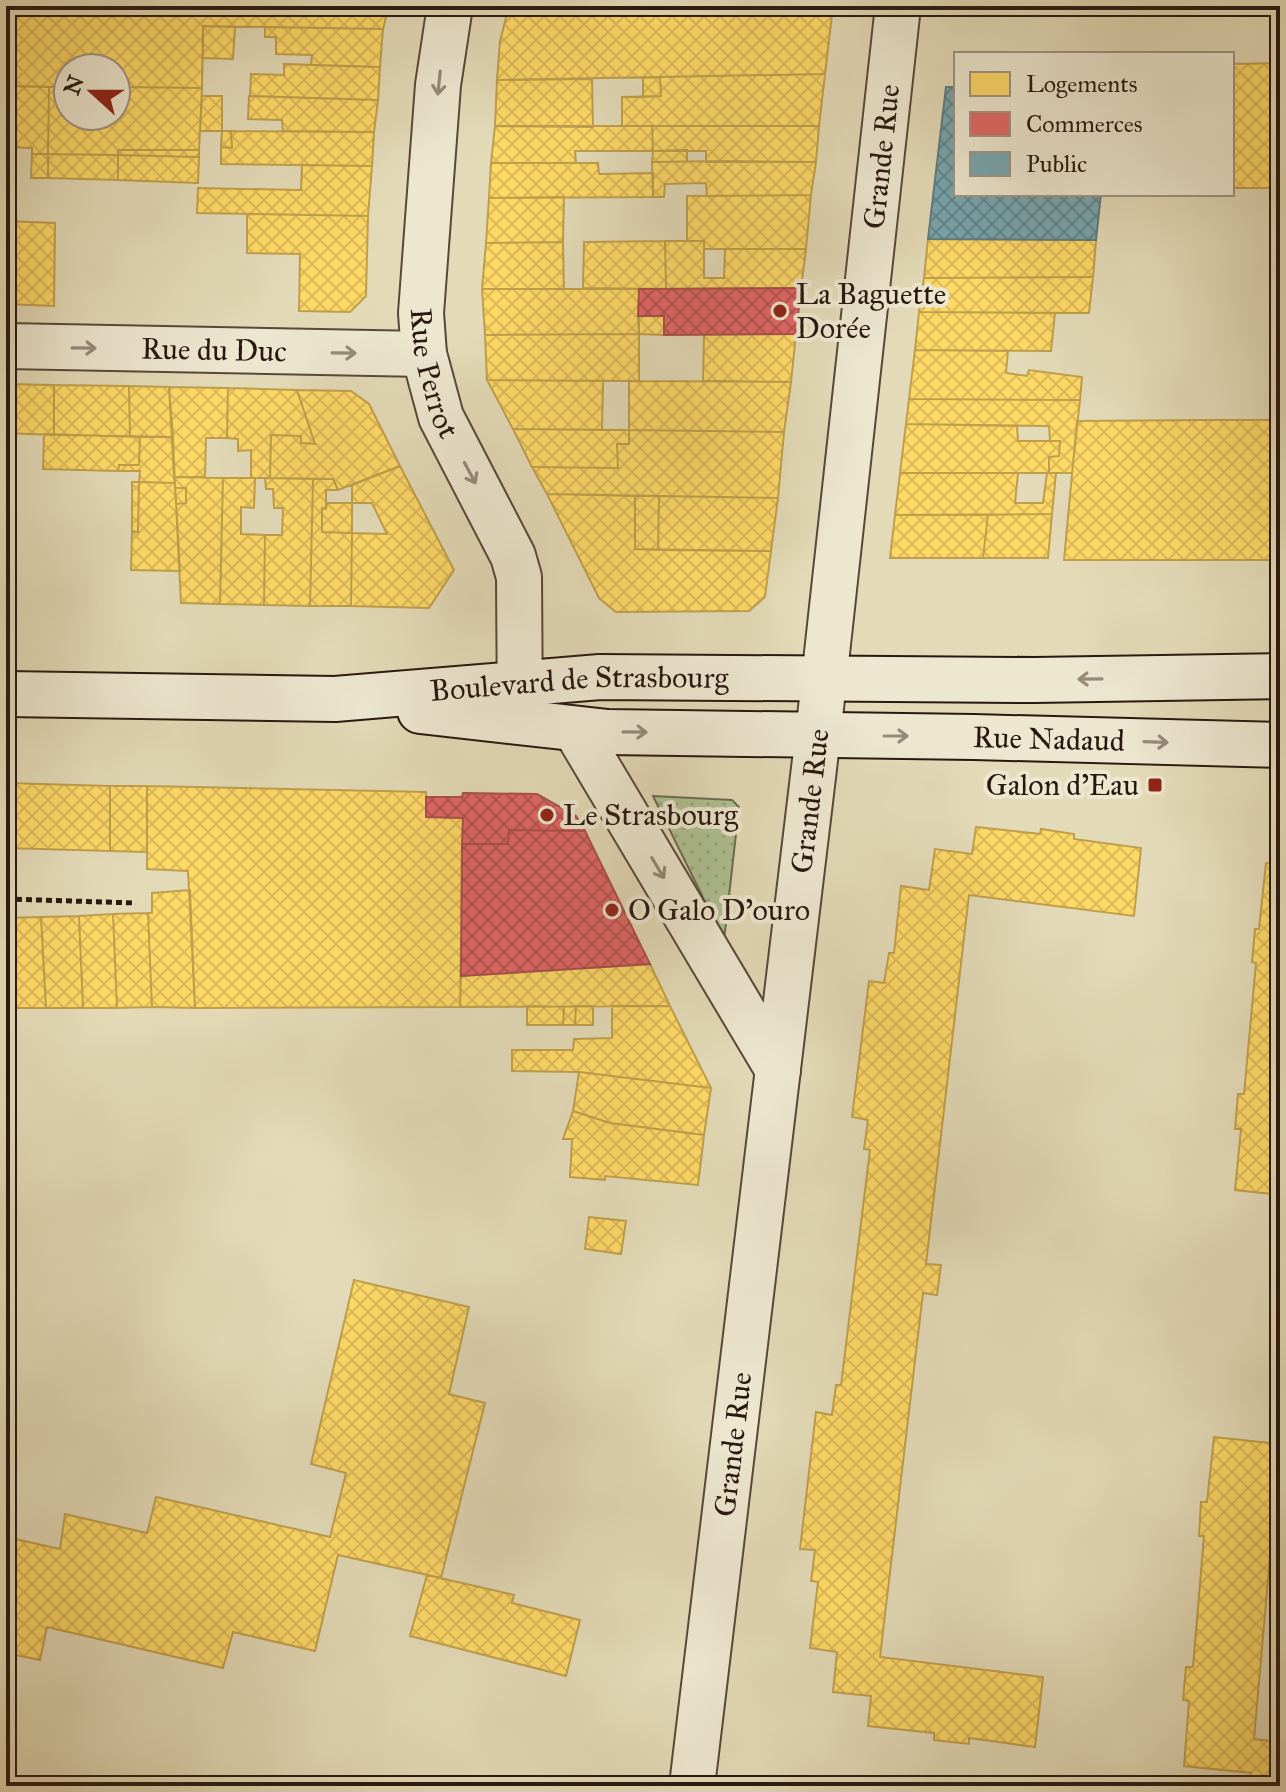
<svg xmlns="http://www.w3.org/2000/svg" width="1286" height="1792" viewBox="0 0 1286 1792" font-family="'IM FELL Great Primer',serif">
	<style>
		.grass { fill: url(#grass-dots); stroke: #6c6c52; stroke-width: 2 }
		.homes { fill: url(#homes-cross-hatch); stroke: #bf9f4c; stroke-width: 2 }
		.shops { fill: url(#shops-cross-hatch); stroke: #a94f4c; stroke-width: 2 }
		.public { fill: url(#public-cross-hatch); stroke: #5f7b7f; stroke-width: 2 }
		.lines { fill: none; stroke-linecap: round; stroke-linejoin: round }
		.pedestrian-casing { stroke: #58483a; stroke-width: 48 }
		.minor-casing { stroke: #58483a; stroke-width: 48 }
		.tertiary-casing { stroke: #58483a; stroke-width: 48 }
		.secondary-casing { stroke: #291810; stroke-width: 48 }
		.path { stroke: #291810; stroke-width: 5; stroke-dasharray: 6 4; stroke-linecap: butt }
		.pedestrian { stroke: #ede7d0; stroke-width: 44 }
		.minor { stroke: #ede7d0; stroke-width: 44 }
		.tertiary { stroke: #ede7d0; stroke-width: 44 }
		.secondary { stroke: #ede7d0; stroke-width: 44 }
		.oneway { stroke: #958a7a }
		.poi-dot { fill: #8f2418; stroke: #ede7d0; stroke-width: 3 }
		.labels { text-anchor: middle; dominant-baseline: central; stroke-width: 8; stroke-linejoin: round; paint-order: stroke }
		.street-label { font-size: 30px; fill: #291810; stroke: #ede7d0 }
		.poi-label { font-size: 30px; fill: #291810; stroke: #ede7d0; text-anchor: start }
	</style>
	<defs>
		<pattern id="grass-dots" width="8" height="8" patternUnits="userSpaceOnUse" patternTransform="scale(2)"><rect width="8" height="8" fill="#aec193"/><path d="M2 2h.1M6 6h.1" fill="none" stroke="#96a57e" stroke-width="1.8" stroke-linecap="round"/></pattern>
		<pattern id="homes-cross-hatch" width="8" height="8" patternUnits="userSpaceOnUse" patternTransform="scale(2)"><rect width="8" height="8" fill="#ffd966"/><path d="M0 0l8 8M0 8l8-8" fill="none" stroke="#dbba57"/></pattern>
		<pattern id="shops-cross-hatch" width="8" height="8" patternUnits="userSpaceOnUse" patternTransform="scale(2)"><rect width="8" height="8" fill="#e06666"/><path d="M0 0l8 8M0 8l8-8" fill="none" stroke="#b65353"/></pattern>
		<pattern id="public-cross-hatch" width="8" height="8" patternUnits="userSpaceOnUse" patternTransform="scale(2)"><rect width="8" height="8" fill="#76a5af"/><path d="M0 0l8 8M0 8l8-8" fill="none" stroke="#61858d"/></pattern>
	</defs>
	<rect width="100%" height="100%" fill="#e3dab7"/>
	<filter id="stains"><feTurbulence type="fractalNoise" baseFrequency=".0025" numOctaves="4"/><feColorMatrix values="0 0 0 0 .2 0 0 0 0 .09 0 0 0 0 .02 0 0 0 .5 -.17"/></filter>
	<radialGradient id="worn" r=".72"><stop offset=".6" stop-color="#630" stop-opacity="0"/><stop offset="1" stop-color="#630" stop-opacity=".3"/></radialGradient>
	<!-- grass -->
	<path class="grass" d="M653 796 732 800 739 807 724 940Z"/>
	<!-- homes -->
	<path class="homes" d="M6 6H389L383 29 203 26 202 88 116 87V68H68V87L6 86Z
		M509 6 654 8 833 6 825 74 497 80 500 41Z
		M203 26 235 27 233 59 203 58Z
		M265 27 383 29 380 67 311 65 312 55 276 54V37H265Z
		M1280 63V188H1232V64Z
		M284 64 380 67 378 100 250 96 251 74 284 75Z
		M825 74 819 126H622V97L661 96 660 77Z
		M660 77 661 96 643 97V78Z
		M592 79 593 127 495 126 497 80Z
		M6 86 49 87 48 154H32V148L6 147Z
		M49 87H68V116H116V87L202 88 199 150H118V155L48 154Z
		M202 96H222V131H200Z
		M249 96 378 100 374 132 283 131 282 120 248 119Z
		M495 126H652L653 151H575L576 163H491Z
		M652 126H819L816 162H706V151H653Z
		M222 131H231L232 148 221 147Z
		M231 131 374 132 372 166 221 164V147L232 148Z
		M118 150H199V157L118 155Z
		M687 150V162H652L653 151Z
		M32 154H48V178H31Z
		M48 154 118 155V180L48 178Z
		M118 155 199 157 198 183 118 180Z
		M729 161 816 162 811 195 707 196 706 183 665 184 664 197H653L652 162Z
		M491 163H598L599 174 653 173V197L489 198Z
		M302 165 372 166 368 216 197 213 198 188 301 190Z
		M811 195 806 249H704V241H687V196Z
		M564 197 563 242 486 243 489 198Z
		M247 214 368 216 366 296 350 312 299 311 300 254 247 253Z
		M6 221 55 223 54 306 6 304Z
		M928 239 1096 240 1093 277 924 278Z
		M665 241H704V278H724L725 249H806L801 288 666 289Z
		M665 241 666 289 583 288 584 242Z
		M563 242 564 289H482L486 243Z
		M1093 277 1089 313 919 312 924 278Z
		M482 289H639V334L485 335Z
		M919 312 1055 313 1051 351 915 350Z
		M638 316H664V335L639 334Z
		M639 334V381L487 380 485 335Z
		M704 334H796L791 382 703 381Z
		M915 350 1008 351 1006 373 1027 376 1029 370 1082 377 1080 400 909 399Z
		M487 380 603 381 602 430 513 429Z
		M629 381 791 382 784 432 629 430Z
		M6 384 54 385V435L6 433Z
		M54 385 129 386 130 436 54 435Z
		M129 386 169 387 173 437 130 436Z
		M169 387 228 388 227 438H206L205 477H174Z
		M228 388 297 390 315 444 301 443V436L271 435 270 478H251V450L238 451V439L227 438Z
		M297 390 351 391 369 404 400 466 338 490 333 479 270 478 271 435 301 436V443L315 444Z
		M909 399 1080 400 1072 473H1049V457L1059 456 1060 441H1050L1049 426 906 424Z
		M1204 420H1280V560H1064L1077 421Z
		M906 424 1017 426 1018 441H1060L1059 456 1049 457V473H900Z
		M513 429 629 430V444H617L618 468 532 467Z
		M629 430 784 432 778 498 547 494 532 467 618 468 617 444H629Z
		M44 434 140 437 139 465H119L118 471 43 469Z
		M140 437H173L175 483 139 482 140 471H118L119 465H139Z
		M400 466 454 570 429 608 351 606 352 533 387 534 372 503H352V485Z
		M900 473H1018L1015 503H1043L1047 473H1056L1052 514 895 515Z
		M174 477 223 478 220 604 181 603 176 504 186 503V488H175Z
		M223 478H255L254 508 241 507V534L265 535 264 605 220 604Z
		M265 478 313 479 310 606 264 605 265 535H282L283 508H274L273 489H266Z
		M313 479H333L338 490H326V509L322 508V532L352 533 351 606H310Z
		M132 482H139L138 532 132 531Z
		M139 482 175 483 180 571 131 570 132 531 138 532Z
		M175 488H186V503L176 504Z
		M547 494 635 496V549L771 551 765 597 749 611 616 612 599 598Z
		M635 496H659L658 550 635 549Z
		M659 496 778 498 771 551 658 550Z
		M327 503H352V533L322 532V508L326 509Z
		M1052 514 1048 558H983L988 515Z
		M895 515H988L983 558H890Z
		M6 783 110 786V851L6 848Z
		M110 786H147V852L110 851Z
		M147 786 426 792V817L463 818 460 1007 195 1008 188 871 147 869Z
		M976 827 1040 834 1041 829 1074 834V839L1141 848 1134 916 969 895 926 1264 941 1265 937 1295 923 1293 880 1657 1043 1677 1035 1747 969 1738V1744L934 1740V1733L868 1726 871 1696 833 1692 837 1652 810 1648 818 1582 811 1581 815 1550 800 1549 816 1412 832 1415 836 1385H841L870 1150 864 1149 868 1120 852 1117 869 981 884 983 889 953H894L901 886 929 890 935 849 972 854Z
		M1266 863 1280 864V1195L1235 1190 1241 1129H1235L1238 1094H1244L1256 963 1252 962 1255 929H1259Z
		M190 890 195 1008 152 1007 148 913H152V893Z
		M148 913 152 1007 117 1008 113 914Z
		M113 914 117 1008H83L79 916Z
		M79 916 83 1008H46L41 917Z
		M41 917 46 1008H10L6 918Z
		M6 929 9 980H6Z
		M650 964 670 1006 460 1007 461 976Z
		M527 1006 564 1007 563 1025H527Z
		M576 1006H593V1025H575Z
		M576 1006 575 1025H563L564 1007Z
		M612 1006H670L711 1088 579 1072 512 1071V1050H573L574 1039 612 1038Z
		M579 1072 711 1088 704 1135 610 1123 573 1111Z
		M573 1111 610 1123 704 1135 698 1185 605 1176V1180L570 1177 572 1139H563Z
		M589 1217 626 1221 621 1254 585 1249Z
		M354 1280 469 1307 449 1394 485 1403 441 1578 338 1555 315 1651 233 1632 223 1668 47 1627 40 1660 6 1653V1537L60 1549 65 1514 147 1533 156 1497 330 1537 346 1473 311 1464Z
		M1214 1437 1279 1444 1280 1437V1477H1277L1254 1739 1280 1742V1786H1249L1251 1773 1184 1766 1189 1701 1183 1700 1186 1667H1193L1204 1536H1199L1201 1502H1207Z
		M427 1575 514 1595 512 1603 580 1620 566 1676 410 1636Z"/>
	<!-- shops -->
	<path class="shops" d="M801 288 796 334 664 335V316H638L639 289Z
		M463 793 537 794 576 816 585 831 509 830 508 844H462L463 818 426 817V797H462Z
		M509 830 585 831 650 964 461 976 462 844H508Z"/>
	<!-- public -->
	<path class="public" d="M946 87H956V194H1101L1096 240 928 239Z"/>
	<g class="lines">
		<defs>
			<path id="pedestrian" d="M575 729 778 1070"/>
			<g id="minor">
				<path id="s1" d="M450 6 438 85 421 313 424 354 441 417 513 556 519 577 520 721"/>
				<path id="s2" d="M6 346 424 354"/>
				<path id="s3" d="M692 1786 818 735"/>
			</g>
			<g id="tertiary">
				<path id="s4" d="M818 735 898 6"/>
			</g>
			<g id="secondary">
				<path id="s5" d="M6 694 335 699 600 677 1034 680 1280 676"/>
				<path id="s6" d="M420 711 608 732 974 737 1280 745"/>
			</g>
		</defs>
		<!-- pedestrian casing -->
		<use href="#pedestrian" class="pedestrian-casing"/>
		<!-- minor casing -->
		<use href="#minor" class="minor-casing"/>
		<!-- tertiary casing -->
		<use href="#tertiary" class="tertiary-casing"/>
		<!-- secondary casing -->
		<use href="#secondary" class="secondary-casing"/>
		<!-- path -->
		<path class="path" d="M6 899 136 903"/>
		<!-- pedestrian -->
		<use href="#pedestrian" class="pedestrian"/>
		<!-- minor -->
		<use href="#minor" class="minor"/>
		<!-- tertiary -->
		<use href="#tertiary" class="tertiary"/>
		<!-- secondary -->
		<use href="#secondary" class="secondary"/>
	</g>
	<!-- one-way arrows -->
	<defs><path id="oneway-shaft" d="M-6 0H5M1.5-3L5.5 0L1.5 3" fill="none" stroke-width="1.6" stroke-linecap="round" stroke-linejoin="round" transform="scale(2)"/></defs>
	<g class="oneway">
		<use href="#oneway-shaft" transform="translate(439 83) rotate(96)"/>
		<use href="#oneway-shaft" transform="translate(84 348) rotate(1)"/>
		<use href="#oneway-shaft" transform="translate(344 353) rotate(1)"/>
		<use href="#oneway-shaft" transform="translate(470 473) rotate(62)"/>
		<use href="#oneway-shaft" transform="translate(1090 679) rotate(179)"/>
		<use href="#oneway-shaft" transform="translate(635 732) rotate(1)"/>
		<use href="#oneway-shaft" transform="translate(896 736)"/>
		<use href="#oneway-shaft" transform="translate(1156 742) rotate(2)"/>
		<use href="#oneway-shaft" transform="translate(658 868) rotate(59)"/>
	</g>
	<!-- markers -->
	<g class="poi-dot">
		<circle cx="780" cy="311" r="8"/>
		<rect x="1147" y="777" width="16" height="16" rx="4"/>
		<circle cx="547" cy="815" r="8"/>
		<circle cx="612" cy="910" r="8"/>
	</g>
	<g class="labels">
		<!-- street labels -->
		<g class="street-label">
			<text stroke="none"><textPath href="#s4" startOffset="582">Grande Rue</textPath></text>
			<text stroke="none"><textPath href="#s2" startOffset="208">Rue du Duc</textPath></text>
			<text stroke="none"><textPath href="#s1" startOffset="370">Rue Perrot</textPath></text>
			<text stroke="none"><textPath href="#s5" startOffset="574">Boulevard de Strasbourg</textPath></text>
			<text stroke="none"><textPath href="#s6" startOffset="630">Rue Nadaud</textPath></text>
			<text transform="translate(810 801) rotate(-83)">Grande Rue</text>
			<text stroke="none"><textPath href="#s3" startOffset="344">Grande Rue</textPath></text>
		</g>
		<!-- poi labels -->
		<g class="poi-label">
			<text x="796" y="294">La Baguette<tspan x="796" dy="34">Dorée</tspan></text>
			<text x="1139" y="785" text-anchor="end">Galon d'Eau</text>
			<text x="563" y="815">Le Strasbourg</text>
			<text x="628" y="910">O Galo D'ouro</text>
		</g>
	</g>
	<!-- margin -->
	<rect width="1286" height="1792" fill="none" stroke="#e3dab7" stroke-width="32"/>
	<rect x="8" y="8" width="1270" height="1776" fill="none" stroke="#291810" stroke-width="4"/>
	<rect x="16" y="16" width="1254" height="1760" fill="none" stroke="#291810" stroke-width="2"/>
	<!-- legend -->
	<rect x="954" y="52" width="280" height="144" fill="#ede7d0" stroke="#9f9483" stroke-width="2"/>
	<rect x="970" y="72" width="40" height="24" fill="#ffd966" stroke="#9f9483" stroke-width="2"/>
	<text x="1026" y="92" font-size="24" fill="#291810">Logements</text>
	<rect x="970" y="112" width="40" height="24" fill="#e06666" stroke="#9f9483" stroke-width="2"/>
	<text x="1026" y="132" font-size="24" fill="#291810">Commerces</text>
	<rect x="970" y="152" width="40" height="24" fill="#76a5af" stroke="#9f9483" stroke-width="2"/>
	<text x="1026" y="172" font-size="24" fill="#291810">Public</text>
	<!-- north arrow -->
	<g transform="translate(92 92) rotate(291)"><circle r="38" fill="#ede7d0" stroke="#9f9483" stroke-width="2"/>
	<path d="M0-6L14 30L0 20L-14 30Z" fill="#8f2418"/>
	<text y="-12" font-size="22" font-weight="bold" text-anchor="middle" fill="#291810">N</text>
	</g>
	<rect width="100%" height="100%" filter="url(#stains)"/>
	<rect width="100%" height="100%" fill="url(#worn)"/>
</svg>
